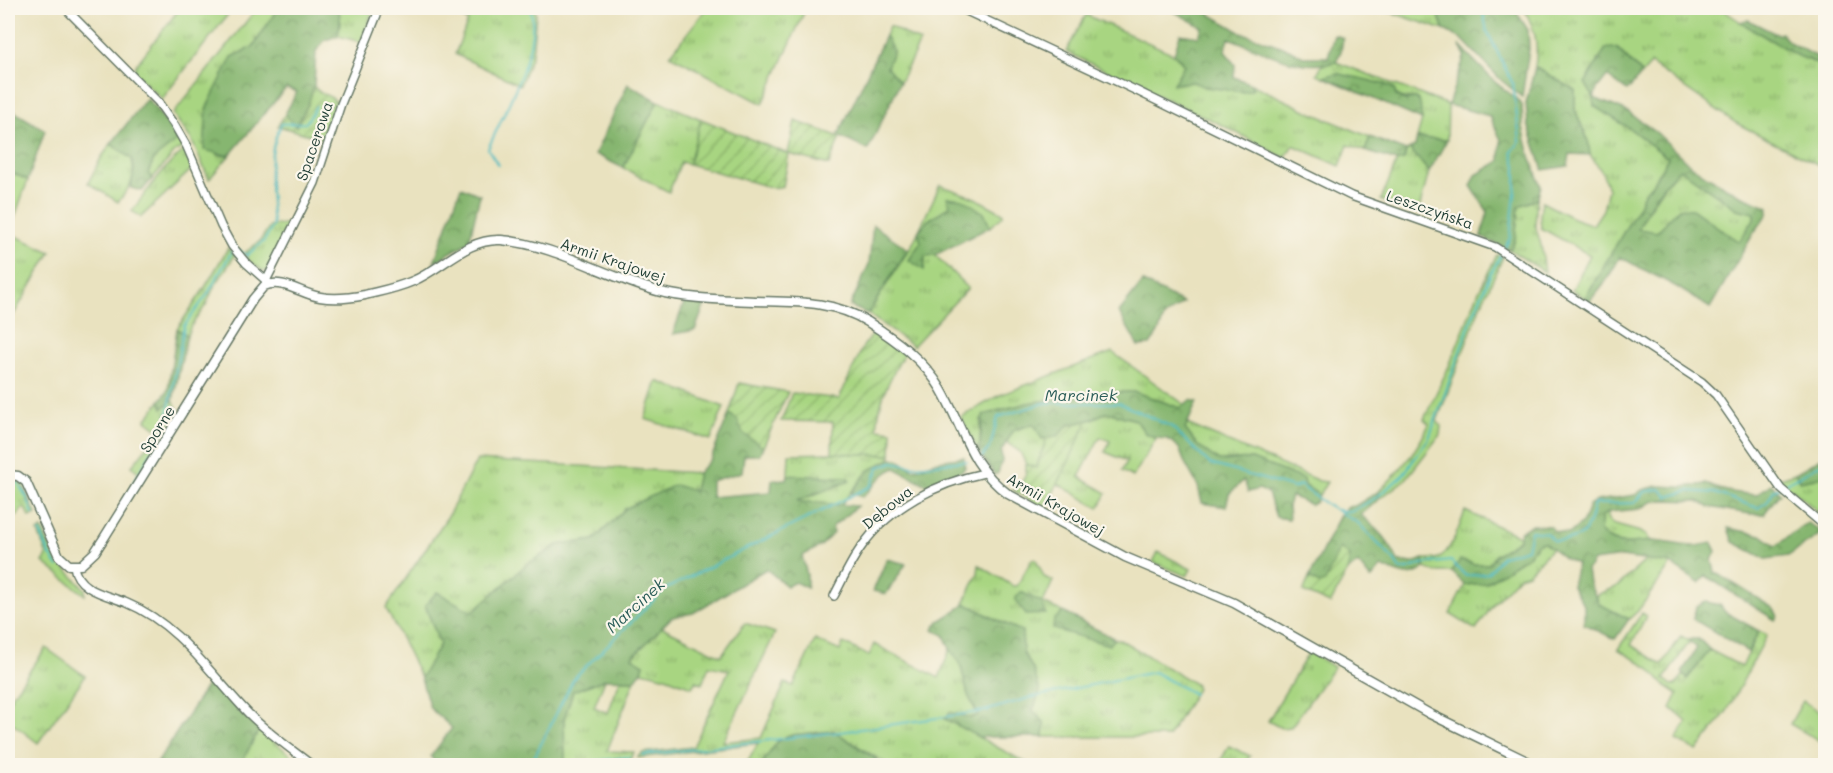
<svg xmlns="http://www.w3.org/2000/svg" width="1833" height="773" viewBox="0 0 1833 773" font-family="Mali,sans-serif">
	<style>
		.grass { fill: url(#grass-tufts); stroke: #64895a; stroke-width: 1.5 }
		.forest { fill: url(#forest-crowns); stroke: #527a52; stroke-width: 1.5; fill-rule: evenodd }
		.garden { fill: url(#garden-furrows); stroke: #64895a; stroke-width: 1.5 }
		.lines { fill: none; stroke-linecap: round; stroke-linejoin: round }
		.stream { stroke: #4cbbc2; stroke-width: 2 }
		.minor-casing { stroke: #667765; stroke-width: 10 }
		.tertiary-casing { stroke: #667765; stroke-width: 11 }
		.minor { stroke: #fff; stroke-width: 7 }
		.tertiary { stroke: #fff; stroke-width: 8 }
		.labels { text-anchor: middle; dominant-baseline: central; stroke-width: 4.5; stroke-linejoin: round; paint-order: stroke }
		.street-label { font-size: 15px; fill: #1f3d34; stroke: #fbf7ec }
		.water-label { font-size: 16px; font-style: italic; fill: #2a5c58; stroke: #fbf7ec }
	</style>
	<defs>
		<pattern id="grass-tufts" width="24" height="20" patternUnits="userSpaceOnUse" patternTransform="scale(1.5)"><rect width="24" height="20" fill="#a8d581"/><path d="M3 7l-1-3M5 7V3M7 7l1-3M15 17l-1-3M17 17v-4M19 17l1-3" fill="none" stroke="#88ae6a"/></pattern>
		<pattern id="forest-crowns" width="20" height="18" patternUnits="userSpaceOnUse" patternTransform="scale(1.5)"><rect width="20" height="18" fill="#86b66f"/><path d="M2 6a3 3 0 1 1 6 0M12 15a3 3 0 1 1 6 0" fill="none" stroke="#6d955c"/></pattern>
		<pattern id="garden-furrows" width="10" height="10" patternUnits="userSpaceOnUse" patternTransform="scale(1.5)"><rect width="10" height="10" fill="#a8d581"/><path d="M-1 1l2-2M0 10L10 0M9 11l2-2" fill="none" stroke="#88ae6a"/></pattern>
	</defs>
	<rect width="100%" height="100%" fill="#fbf7ec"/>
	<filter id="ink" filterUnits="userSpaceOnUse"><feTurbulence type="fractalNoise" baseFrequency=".0167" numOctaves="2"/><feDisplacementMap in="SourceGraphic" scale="12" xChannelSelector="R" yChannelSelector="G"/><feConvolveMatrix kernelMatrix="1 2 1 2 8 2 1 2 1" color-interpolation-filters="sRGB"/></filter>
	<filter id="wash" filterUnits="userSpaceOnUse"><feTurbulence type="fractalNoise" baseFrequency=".008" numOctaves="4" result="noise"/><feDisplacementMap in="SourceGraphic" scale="24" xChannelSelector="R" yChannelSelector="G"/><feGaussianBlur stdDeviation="1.35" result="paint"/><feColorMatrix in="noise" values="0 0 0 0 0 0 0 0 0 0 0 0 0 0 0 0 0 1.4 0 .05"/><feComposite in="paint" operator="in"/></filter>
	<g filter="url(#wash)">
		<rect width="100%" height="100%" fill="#e9e2bf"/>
		<!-- grass -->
		<path class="grass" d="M180 8H233L162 99 134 72 136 65Z
			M257 8H278L253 47 232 57 218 155 229 156 209 179 191 139 173 114Z
			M339 8H374L361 42 338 36 340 22Z
			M459 8H534L536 13 532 55 520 85 455 54 468 21 455 13Z
			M707 8H806L763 104 670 55Z
			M1378 8H1430L1437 11 1444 30Z
			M1524 8 1551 9 1552 8H1720C1753 31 1788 51 1825 68V168L1736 123 1651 64 1642 74 1617 48 1597 60 1594 106 1629 128 1668 158 1652 184 1644 193 1639 206 1585 298 1572 290 1590 255 1541 228 1540 216 1542 202 1573 218 1593 225 1603 210 1608 189 1602 172 1590 155 1588 140 1575 110V90L1535 67C1539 41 1535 31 1524 8Z
			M1086 15 1174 54 1184 65 1174 84 1193 82 1205 87 1253 89 1251 84 1312 113 1370 137 1365 151 1348 145 1340 166 1293 145 1285 158 1222 125 1066 52Z
			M889 26 920 42 900 82 886 67 893 51 885 36Z
			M1336 62 1448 105 1447 140 1417 138 1422 120 1417 99C1401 100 1395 95 1385 84 1362 84 1347 70 1324 77L1317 74 1322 65Z
			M658 101 701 119 689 164 681 162 669 192 623 168Z
			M179 139 184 146 174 153 152 179 148 173 154 159Z
			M111 144 132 159C136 179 130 188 118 202L88 183 101 158Z
			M1410 149 1429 172 1418 213 1381 200 1397 161 1404 160 1406 151Z
			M185 150 193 168 141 217 132 211C148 190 164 166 185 150Z
			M1680 169 1737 209 1754 213V219L1739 242 1692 209 1679 208 1657 232 1638 229C1650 207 1661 186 1680 169Z
			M8 171 28 180 9 233 51 252 8 324Z
			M940 185 975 198 1003 213V216L990 227 984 213 948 197 950 206 927 221 921 242 909 260 924 269V256L935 255 968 288 913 346 868 314 913 243Z
			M1537 199 1535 225 1541 245 1545 272 1510 250 1515 240 1519 206Z
			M291 223 268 271H263L247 259 246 252 260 241 270 226Z
			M228 248 235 255 214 287 206 305 191 326 187 335 177 329 204 289Z
			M1497 255 1503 257 1480 307 1437 421 1441 426 1440 435 1406 479 1379 499V491C1400 471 1418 450 1429 424L1424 419 1449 366 1479 291Z
			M1112 352 1185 405 1181 408 1135 392H1106L1011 407 996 411 981 419 979 452 961 417 1000 395Z
			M657 381 724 407 711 440 645 419Z
			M173 400 178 411 140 474 132 466 160 431 146 420 160 401 164 407Z
			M1107 412 1136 420 1145 433 1156 438 1133 477 1122 471 1127 461 1105 452 1110 441 1100 437 1079 477 1107 493 1099 508 1058 484 1087 421Z
			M1034 424 1042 439 1047 438 1036 468 1026 464 1020 452 1006 442 1014 430Z
			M1187 424 1319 481 1327 482 1319 495 1304 485 1252 459 1219 461 1197 445 1185 429Z
			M832 453 891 455 890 459 868 471 841 505 797 501 850 481 788 475 789 454Z
			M477 460 698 473 694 491 626 508 594 540 558 545 526 565 472 612 425 605 440 644 421 678 386 608 448 516Z
			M1795 473 1800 481 1825 476V518L1792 489H1785L1778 479Z
			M8 479 18 480 23 485 36 514 30 517 24 507 8 526Z
			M1465 511 1519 536V540L1495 555 1490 564H1474L1460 560 1452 572H1435L1425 568 1424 559C1429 559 1435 560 1439 558 1451 552 1461 523 1465 511Z
			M1609 512 1607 518 1612 524 1644 533 1651 541C1632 544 1613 547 1600 531L1602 516Z
			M42 529C51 554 67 571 85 589V595L43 562 47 556 38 532Z
			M1544 542 1552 548 1528 573 1519 576 1494 603 1476 630 1450 614 1465 585 1486 583 1527 557 1538 543Z
			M1158 552 1191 569 1187 576 1153 562Z
			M1032 559H1036L1044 577 1053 581 1043 603 1063 612 1054 620 1083 637 1109 645 1115 639 1121 640 1195 684 1197 689 1168 737H1044V722L1033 711V669L1023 652 1022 631C1002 624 985 613 966 604L963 606 978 573 979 565 1013 586H1017Z
			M1646 560 1671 564 1638 611 1629 619 1599 604 1596 595 1618 586Z
			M1642 613 1647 616 1631 645 1662 665 1681 636 1690 641 1664 679 1672 685H1676L1684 674 1687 679 1710 650 1742 667 1759 631 1767 635 1727 711 1697 751 1676 740 1687 722 1671 708 1678 694 1663 684 1649 668 1618 649Z
			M745 623 775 633 723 742 761 738 785 683 793 686 815 640 840 651 843 643 869 656 874 644 939 678 950 649 960 663 968 695 978 715 970 718 950 713 945 719 1030 765H888L834 731 789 735 778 741 761 765H746L758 743 637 758 642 753 693 747 729 670 709 666 702 684 696 681 692 687 663 676 642 671 644 664 632 658 662 627 721 656Z
			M46 648 85 676 38 743 8 720V701Z
			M1309 652 1334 667 1291 727 1281 728 1268 721Z
			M605 679 594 707 608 713 620 680H635L607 751 634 752 629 761 593 765H565L564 719 573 691Z
			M1803 701 1825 716V744L1790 724Z
			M259 730 304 765 240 766Z
			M1229 746 1250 756 1244 765H1218Z"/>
		<!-- forest -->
		<path class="forest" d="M278 8H339L340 22 338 36 325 40 316 51 314 86 308 105 295 127 285 114 297 92 286 88 229 156 204 150 207 107 232 57 253 47Z
			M1168 8 1203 10 1240 32 1289 49 1303 57H1328L1334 35 1343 38 1341 51 1336 62C1298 72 1264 51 1229 38L1225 51 1235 65 1234 77 1251 84 1253 89 1245 92 1205 87 1193 82 1173 84 1184 65 1174 54 1180 34 1199 37 1202 27Z
			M1430 8H1514L1528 30 1529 49 1522 97 1501 80 1462 39 1444 30 1437 11Z
			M1748 20 1778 35 1781 33 1789 42 1821 59 1820 65 1796 55 1740 22Z
			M885 36 893 51 887 67 900 82 868 150 838 136Z
			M1459 45 1495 82 1517 99 1522 105 1523 128 1530 156 1541 186 1537 199 1519 206 1515 240 1510 250 1481 237 1488 212 1471 186 1476 175 1500 161 1501 140 1490 116 1448 105 1465 55Z
			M1606 48H1616L1642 74 1627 91 1607 76 1596 90 1594 98 1628 112 1657 133 1690 165 1708 177 1738 194 1769 207 1768 214 1753 234 1710 308 1677 287 1620 257 1606 281 1588 303 1585 298 1639 206 1644 193 1652 184 1668 158 1629 128 1594 106V98L1585 83ZM1680 169 1737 209 1754 213V219L1739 242 1692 209 1679 208 1657 232 1638 229C1648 207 1661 184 1680 169Z
			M1535 67 1575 90V110L1588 140 1590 155 1570 154 1568 166 1543 170 1528 124 1526 103Z
			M1337 73C1356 78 1377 81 1394 88L1396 96 1405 100 1417 99 1420 103 1422 120 1324 77Z
			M628 84 658 101 623 168 595 154Z
			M147 98 179 139 154 159 148 173 152 179 142 191 131 188 134 169 132 159 111 144Z
			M8 108 45 130 28 180 8 171Z
			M1370 137 1406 151 1404 160 1397 161 1365 151Z
			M1417 138 1447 140 1429 172 1410 149 1415 146Z
			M461 187 480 195 469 242 434 262Z
			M947 197 963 199 984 213 990 227 935 255 925 256 924 270 909 260 921 242 918 232 927 221 950 206Z
			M873 225 908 249 868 314 850 306 869 264Z
			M1143 282 1183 303 1164 317 1159 331 1150 345 1138 346 1119 312Z
			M684 303 705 304 695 330 673 334Z
			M177 329 187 335 173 400 163 408 160 401 168 390Z
			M1106 392H1135L1180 408 1190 400 1197 402 1185 429 1197 445 1219 461 1252 459 1303 479 1304 485 1319 495 1316 502 1311 505 1291 496 1288 506 1289 519 1276 517 1268 493 1259 489 1248 492 1244 480 1229 494 1226 507 1202 503 1198 486 1184 461 1179 448 1168 439 1156 438 1145 433 1136 420 1107 412 1090 420 1069 425 1058 436 1042 439 1034 424 1014 430 1001 451 1002 461 998 473 995 475 979 452 983 415 1027 403Z
			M729 414 737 419 743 433 763 447 759 455H744L742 472 711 481V497L771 492 772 480 787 479 788 475 847 477 850 480 797 501 857 506 832 527 833 533 821 546 802 556 807 575V588L795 582 787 586 766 569 693 613 672 617 632 657 644 664 642 671 635 680 605 679 573 691 564 719 565 765H436L431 756 452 728 430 708 421 678 440 644 425 605 437 592 472 612 526 565 558 545 594 540 626 508 675 485 694 491 698 473 711 459Z
			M1825 456V476L1800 481 1795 473Z
			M964 457 965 468C955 477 942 479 931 487L895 468C880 474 874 488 862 497L851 493 868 471 890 459H898L913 469 921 468 933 462Z
			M1706 484C1722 492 1738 493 1756 495L1771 484 1780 493 1764 514H1750L1709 507 1698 501 1661 500 1652 502 1640 509 1609 512 1602 516 1600 531C1615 550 1631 542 1651 541 1665 541 1679 546 1693 546 1699 546 1706 544 1712 543L1716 551 1712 560 1715 572 1773 608 1778 616 1775 620 1706 576 1699 583 1671 564 1622 557 1593 561 1587 570 1589 583 1599 604 1629 619 1615 639 1584 624V605L1572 586 1577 564 1564 558 1544 542 1538 543 1527 557 1486 583 1465 585 1452 572 1460 560 1474 564H1489L1495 555 1519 540 1520 531 1532 525 1550 526 1554 531 1569 534 1583 522 1589 506 1597 501 1635 495 1642 490 1658 486 1682 487Z
			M1379 491V499L1361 515C1376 528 1390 542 1398 561L1412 563 1424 559 1425 568C1407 581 1401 573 1381 567L1371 579 1358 563 1347 572 1350 556 1340 548 1325 583 1319 584 1309 578 1339 517 1347 507 1355 506Z
			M1808 523 1822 533 1788 556 1766 559 1733 542 1728 528 1761 535 1776 546C1787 538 1796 529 1808 523Z
			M887 559 906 564 886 594 873 591Z
			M1021 592 1043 603 1046 614 1026 615 1015 599Z
			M1706 602 1720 605 1725 612 1759 631 1748 652 1693 619 1696 607Z
			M966 604C985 613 1002 624 1022 631L1023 652 1033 669 1040 691 1033 711 1044 722V737H979L945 719 950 712 970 718 978 715 968 695 960 663 950 649 944 635 933 630 939 621Z
			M1063 612 1115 639 1109 645 1053 629 1054 620Z
			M1687 639H1699L1710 650 1687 679 1682 672 1697 648Z
			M209 682 259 730 240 765H156Z
			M834 731 877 760 867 766 761 765 778 741 789 735Z"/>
		<!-- garden -->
		<path class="garden" d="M314 86C319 95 330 94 337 102L324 139 278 126 285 114 296 127 308 105Z
			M701 119 788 154 795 121 840 137 829 165 789 154 783 186 773 188 689 164Z
			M875 332 904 354C889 380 879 398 877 429L892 431 891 455 832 453 833 422 781 421 792 393 839 399 864 345Z
			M739 383 788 392 763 447 743 433 737 419 729 414Z
			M1087 421 1070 459 1045 509 1013 490 1020 487 1026 473V464L1036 468 1047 438 1058 436 1069 425Z
			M1340 548 1350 556 1347 572 1330 604 1303 592 1309 578 1319 584 1325 582Z"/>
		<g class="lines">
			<!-- stream -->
			<path class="stream" d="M498 165 488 149C503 114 543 44 530 8
				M239 250 246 256 264 241 273 226C270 189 265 159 281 124L306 123 316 106
				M981 458 990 447 998 417 1045 403H1119L1172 427 1210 464 1294 488 1300 485 1323 502 1358 523 1394 560 1400 569H1408L1421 564 1451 561 1466 576 1488 573 1502 556 1527 549 1531 531 1546 533 1554 541C1584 541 1588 532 1594 504L1635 503 1644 492 1660 489 1668 497 1688 491 1715 493 1758 508 1767 502 1774 490 1826 461
				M8 482 18 483 27 498 33 514
				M132 485 165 430 184 326 207 295 232 251
				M1338 510 1351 512 1377 497 1403 475 1429 438 1472 318 1490 275 1510 238 1516 186V165L1512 152 1520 141 1513 84 1487 31 1482 8
				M40 532 49 553 58 567
				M643 755 840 732 985 711 1029 698 1154 672 1194 694
				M530 766 574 678 664 590 871 486 879 467 893 462 914 466 967 461
				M559 766 629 757"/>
		</g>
	</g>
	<g filter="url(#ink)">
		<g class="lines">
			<defs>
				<path id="minor" d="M65 8 158 102 175 126 187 147 221 226 232 246 246 263 270 284
					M960 8 1137 91 1351 196 1495 247 1702 382 1716 395 1781 489 1826 527
					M267 279 315 183 341 104 377 15 378 8
					M74 566C77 591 108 595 127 603 180 625 210 674 249 714 268 733 291 749 313 766
					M834 596C843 579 851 561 862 546 891 506 937 483 984 473"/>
				<path id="tertiary" d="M8 475 18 476 26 482 59 556 69 565H81L95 552 104 538 253 299 264 286C283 278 301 294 320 297 335 300 350 298 365 295 381 291 397 288 413 281 442 269 467 238 501 240 558 245 610 280 665 293 694 299 725 300 755 301 795 302 833 300 868 322 896 340 924 360 941 389 964 429 969 465 1008 494L1125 557 1234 603 1430 714 1537 766"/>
			</defs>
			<!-- minor casing -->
			<use href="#minor" class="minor-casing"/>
			<!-- tertiary casing -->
			<use href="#tertiary" class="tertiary-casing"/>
			<!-- minor -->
			<use href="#minor" class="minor"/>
			<!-- tertiary -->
			<use href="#tertiary" class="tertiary"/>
		</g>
	</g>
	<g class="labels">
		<!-- street labels -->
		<g class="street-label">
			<text transform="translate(314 141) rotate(-71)">Spacerowa</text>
			<text transform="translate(1430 209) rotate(19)">Leszczyńska</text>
			<text transform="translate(613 260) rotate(19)">Armii Krajowej</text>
			<text transform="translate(157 429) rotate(-58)">Sporne</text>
			<text transform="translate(1056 504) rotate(30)">Armii Krajowej</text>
			<text transform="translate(887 507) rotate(-39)">Dębowa</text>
		</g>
		<!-- water labels -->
		<g class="water-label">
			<text x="1081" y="394">Marcinek</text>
			<text transform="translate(635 605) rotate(-42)">Marcinek</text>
		</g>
	</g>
	<!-- margin -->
	<rect width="1833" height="773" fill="none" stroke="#fbf7ec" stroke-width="30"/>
</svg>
